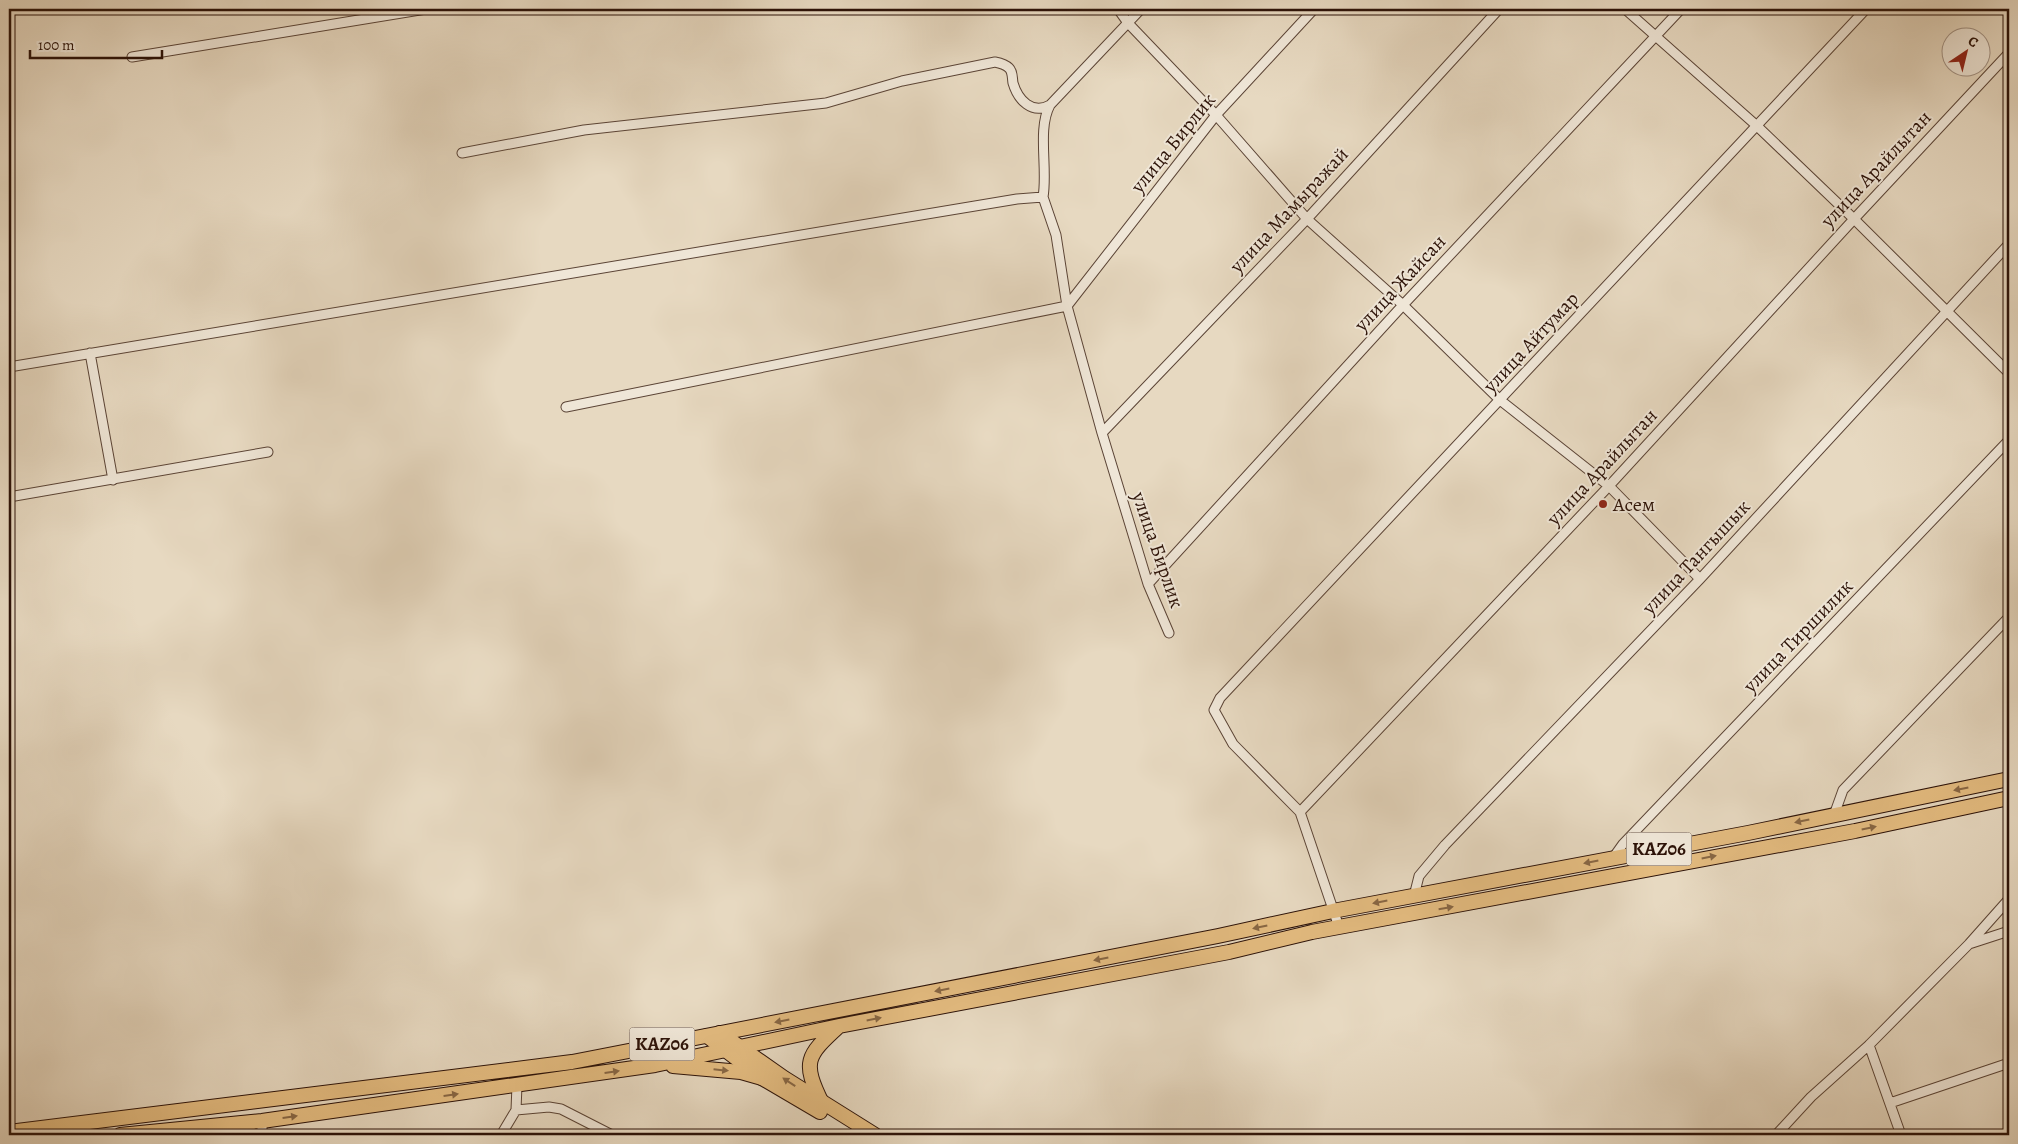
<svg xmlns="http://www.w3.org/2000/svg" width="2018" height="1144" viewBox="0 0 2018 1144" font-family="Alegreya,serif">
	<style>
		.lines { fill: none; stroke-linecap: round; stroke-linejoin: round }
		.minor-casing { stroke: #5b4436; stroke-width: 11 }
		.primary-casing { stroke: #2c1208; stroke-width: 16 }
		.trunk-casing { stroke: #2c1208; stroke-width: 16 }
		.minor { stroke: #efe6d7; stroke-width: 9 }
		.primary { stroke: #e4bc80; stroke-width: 14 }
		.trunk { stroke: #e4bc80; stroke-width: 14 }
		.oneway { fill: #886744 }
		.poi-dot { fill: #8f2418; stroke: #efe6d7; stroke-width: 2 }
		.labels { text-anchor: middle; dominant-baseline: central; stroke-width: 4; stroke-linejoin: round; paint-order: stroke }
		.shield { fill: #efe6d7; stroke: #665246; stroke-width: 1 }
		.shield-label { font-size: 19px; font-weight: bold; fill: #2c1208 }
		.street-label { font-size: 20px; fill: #2c1208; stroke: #efe6d7 }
		.poi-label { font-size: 20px; fill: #2c1208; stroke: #efe6d7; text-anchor: start }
	</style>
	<rect width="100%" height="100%" fill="#e7d9c1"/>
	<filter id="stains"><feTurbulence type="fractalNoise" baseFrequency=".004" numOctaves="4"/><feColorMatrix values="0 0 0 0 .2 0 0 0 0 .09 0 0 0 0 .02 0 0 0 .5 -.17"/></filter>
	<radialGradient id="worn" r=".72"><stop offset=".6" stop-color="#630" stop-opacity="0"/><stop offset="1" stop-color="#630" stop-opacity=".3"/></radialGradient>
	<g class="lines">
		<defs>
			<path id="minor" d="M1118 9 1128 23 1216 115 1307 219 1403 305 1500 400 1609 486 1700 579
				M1625 9 1757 126 1854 219 2009 373
				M132 57 426 9
				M462 153 584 130 826 103 902 81 995 62C1000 63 1005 64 1009 68 1013 72 1012 77 1013 83 1018 100 1032 115 1050 105
				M1043 197 1056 235 1067 306 1102 433 1148 584 1169 633
				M90 353 113 480
				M9 367 1017 199 1043 197C1048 169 1037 129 1050 105L1141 9
				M566 407 1067 306 1216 115 1314 9
				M1102 433 1307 219 1499 9
				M9 497 268 452
				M1148 584 1403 305 1681 9
				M1300 812 1233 744 1214 710 1220 698 1866 9
				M1834 815 1843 790 2009 617
				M1613 858 1623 844 2009 440
				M1414 896 1419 876 1445 845 1700 579 2009 244
				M1339 927 1300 812 1609 486 1854 219 2009 53
				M1969 944 2009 931
				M1869 1045 1901 1135
				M1890 1103 2009 1063
				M516 1110 549 1107 561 1109 612 1135
				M262 1121V1135
				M501 1135 516 1110 517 1085
				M1776 1135 1811 1097 1869 1045 1969 944 2009 899"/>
			<path id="primary" d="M720 1033 784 1078 875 1135
				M707 1036 762 1078 820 1112"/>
			<path id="trunk" d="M673 1066 741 1072 762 1078
				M822 1103C802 1062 806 1056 839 1026
				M9 1132 572 1062 1218 936 1333 911 1748 833 2009 779
				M120 1135 262 1121 655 1065 839 1026 1229 952 1312 932 1855 831 2009 798"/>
		</defs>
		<!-- minor casing -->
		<use href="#minor" class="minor-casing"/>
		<!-- primary casing -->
		<use href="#primary" class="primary-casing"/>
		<!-- trunk casing -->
		<use href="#trunk" class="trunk-casing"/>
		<!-- minor -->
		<use href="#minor" class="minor"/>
		<!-- primary -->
		<use href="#primary" class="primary"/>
		<!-- trunk -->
		<use href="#trunk" class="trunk"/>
	</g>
	<!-- one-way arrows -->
	<defs><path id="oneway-solid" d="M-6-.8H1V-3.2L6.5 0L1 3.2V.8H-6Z" transform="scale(1.25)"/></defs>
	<g class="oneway">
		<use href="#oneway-solid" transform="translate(1961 789) rotate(169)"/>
		<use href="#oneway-solid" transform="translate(1802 821) rotate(168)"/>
		<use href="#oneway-solid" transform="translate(1869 828) rotate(-12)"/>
		<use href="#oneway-solid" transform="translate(1709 857) rotate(-11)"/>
		<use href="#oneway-solid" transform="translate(1591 862) rotate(169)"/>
		<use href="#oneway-solid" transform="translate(1380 902) rotate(169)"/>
		<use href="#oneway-solid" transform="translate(1446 908) rotate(-10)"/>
		<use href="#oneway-solid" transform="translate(1260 927) rotate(168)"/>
		<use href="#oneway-solid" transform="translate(1101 959) rotate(169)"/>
		<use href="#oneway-solid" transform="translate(942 990) rotate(169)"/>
		<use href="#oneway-solid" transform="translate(874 1019) rotate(-11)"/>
		<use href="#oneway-solid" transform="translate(782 1021) rotate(169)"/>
		<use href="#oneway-solid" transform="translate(721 1070) rotate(6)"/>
		<use href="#oneway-solid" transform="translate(612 1072) rotate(-8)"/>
		<use href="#oneway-solid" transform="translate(789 1082) rotate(-147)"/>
		<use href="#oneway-solid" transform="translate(451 1095) rotate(-8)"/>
		<use href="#oneway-solid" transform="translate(290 1117) rotate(-8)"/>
	</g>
	<!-- markers -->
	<circle class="poi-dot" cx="1603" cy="504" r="5"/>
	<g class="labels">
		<!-- shield labels -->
		<g class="shield">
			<rect x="1626.5" y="832.5" width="65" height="33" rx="4"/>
			<rect x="629.5" y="1027.5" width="65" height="33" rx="4"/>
		</g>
		<g class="shield-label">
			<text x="1659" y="849">KАZ06</text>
			<text x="662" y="1044">KАZ06</text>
		</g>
		<!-- street labels -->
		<g class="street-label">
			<text transform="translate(1173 143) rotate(-51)">улица Бирлик</text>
			<text transform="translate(1876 169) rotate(-47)">улица Арайлытан</text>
			<text transform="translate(1289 210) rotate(-47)">улица Мамыражай</text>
			<text transform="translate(1400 283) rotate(-47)">улица Жайсан</text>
			<text transform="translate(1531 342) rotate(-47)">улица Айтумар</text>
			<text transform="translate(1602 467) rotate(-47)">улица Арайлытан</text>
			<text transform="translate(1158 550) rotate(71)">улица Бирлик</text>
			<text transform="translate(1696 557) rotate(-47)">улица Тангышык</text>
			<text transform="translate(1798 636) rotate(-46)">улица Тиршилик</text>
		</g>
		<!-- poi labels -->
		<g class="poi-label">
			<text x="1613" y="504">Асем</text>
		</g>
	</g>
	<!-- margin -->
	<rect width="2018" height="1144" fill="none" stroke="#e7d9c1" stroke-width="30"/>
	<rect x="10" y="10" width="1998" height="1124" fill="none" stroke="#2c1208" stroke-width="2.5"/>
	<rect x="15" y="15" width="1988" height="1114" fill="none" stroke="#2c1208"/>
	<!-- north arrow -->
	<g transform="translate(1966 52) rotate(35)"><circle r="24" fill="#efe6d7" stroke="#a19184"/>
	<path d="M0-4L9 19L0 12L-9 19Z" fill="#8f2418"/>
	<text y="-8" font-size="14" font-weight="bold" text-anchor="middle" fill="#2c1208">С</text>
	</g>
	<!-- scale -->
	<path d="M30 50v8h132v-8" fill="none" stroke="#2c1208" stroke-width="2.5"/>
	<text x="38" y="50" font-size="15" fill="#2c1208" stroke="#efe6d7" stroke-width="4" paint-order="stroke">100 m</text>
	<rect width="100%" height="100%" filter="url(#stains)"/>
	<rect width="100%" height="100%" fill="url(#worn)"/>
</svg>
